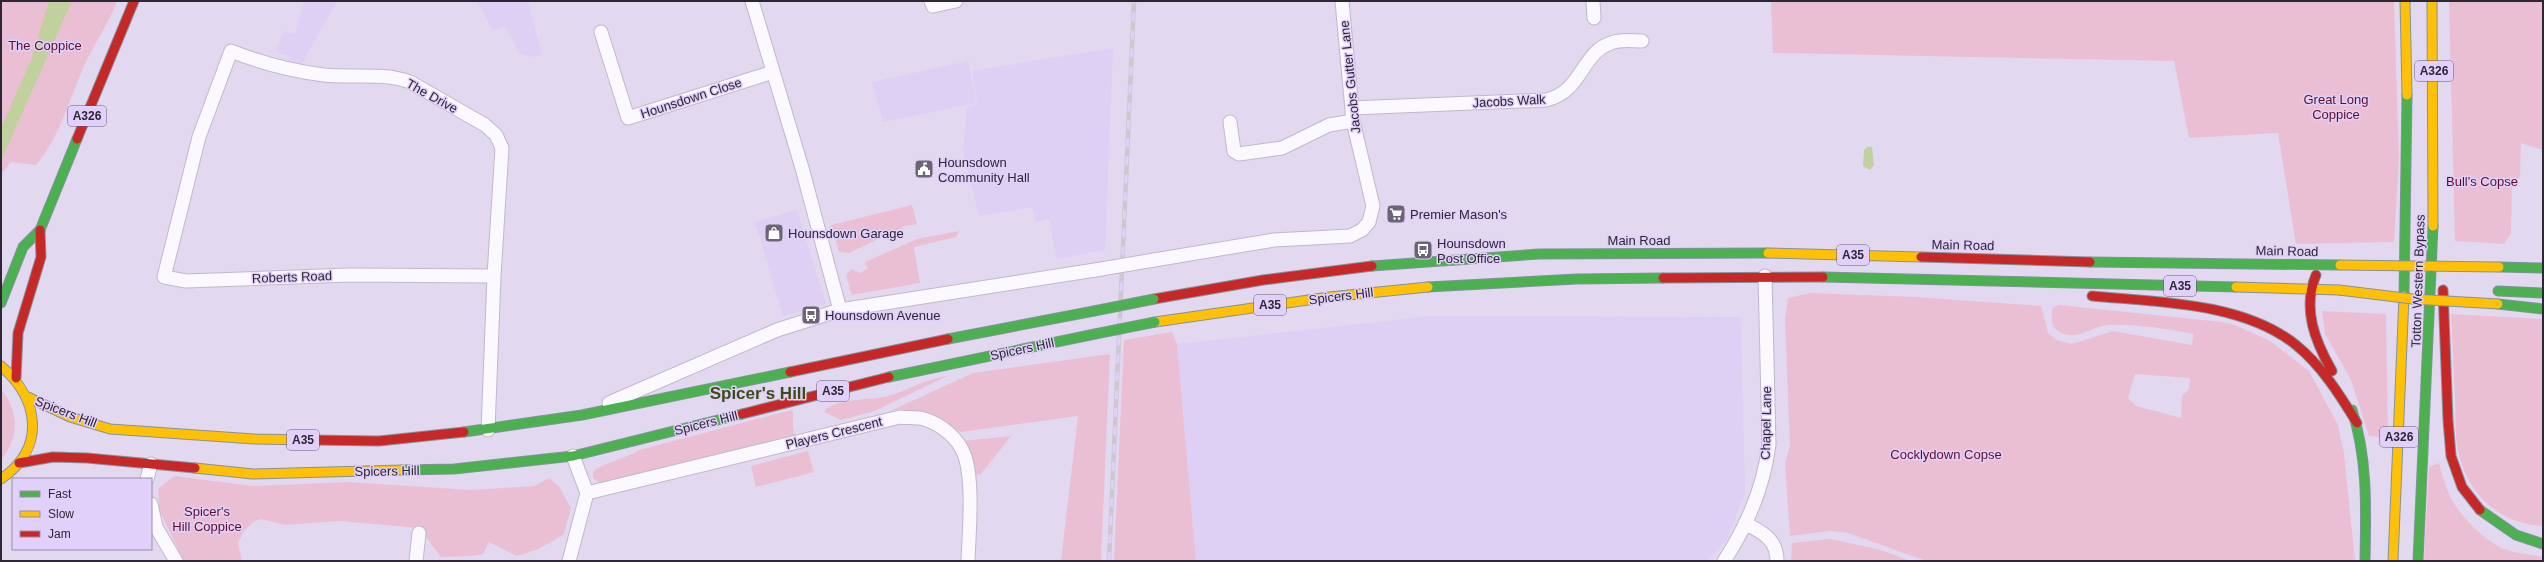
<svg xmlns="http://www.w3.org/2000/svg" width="2544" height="562" viewBox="0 0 2544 562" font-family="Arial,sans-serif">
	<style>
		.built { fill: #decff4 }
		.green { fill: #ebbfd3; fill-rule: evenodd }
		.water { fill: #c0d19e }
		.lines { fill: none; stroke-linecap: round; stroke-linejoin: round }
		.street-casing { stroke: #c0b8ca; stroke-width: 15 }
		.fast-casing { stroke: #83939c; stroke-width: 11 }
		.slow-casing { stroke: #83939c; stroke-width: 11 }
		.jam-casing { stroke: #83939c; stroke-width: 11 }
		.street { stroke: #fbf9fd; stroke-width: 13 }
		.fast { stroke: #4caf50; stroke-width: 9 }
		.slow { stroke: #ffc107; stroke-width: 9 }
		.jam { stroke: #c62828; stroke-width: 9 }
		.rail-casing { stroke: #cbc8cf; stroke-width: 4.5 }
		.rail { stroke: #e1d0f9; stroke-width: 3; stroke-dasharray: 9; stroke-linecap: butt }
		.street-bridge-casing { stroke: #c0b8ca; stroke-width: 15; stroke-linecap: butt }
		.fast-bridge-casing { stroke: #83939c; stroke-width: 11; stroke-linecap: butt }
		.slow-bridge-casing { stroke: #83939c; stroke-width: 11; stroke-linecap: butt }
		.street-bridge { stroke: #fbf9fd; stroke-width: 13 }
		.fast-bridge { stroke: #4caf50; stroke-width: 9 }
		.slow-bridge { stroke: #ffc107; stroke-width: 9 }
		.labels { text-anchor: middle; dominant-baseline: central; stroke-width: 3; stroke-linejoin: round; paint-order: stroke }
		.shield { fill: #e1d0f9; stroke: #625970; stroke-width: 1 }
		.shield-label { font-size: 12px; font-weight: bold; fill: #2c2635 }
		.park-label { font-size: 13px; fill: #5e0d2c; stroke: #e1d0f9 }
		.street-label { font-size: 13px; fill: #2c2635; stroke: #e1d0f9 }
		.poi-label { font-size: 13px; fill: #2c2635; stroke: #e1d0f9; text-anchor: start }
		.district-label { font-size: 17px; font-weight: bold; fill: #3c4c16; stroke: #e1d0f9 }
	</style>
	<rect width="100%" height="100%" fill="#e2d9f0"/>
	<!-- built -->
	<path class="built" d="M300 1H337L300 67 287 65 288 56 276 52 283 31 295 34 304 2Z
		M477 1H528L542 55 533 57 520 54 504 25 493 31Z
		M1113 48 1105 250 1057 259 1049 219 1036 222 1032 207 979 216 963 151 967 107 977 104 972 71Z
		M968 61 976 103 883 122 872 82Z
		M797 210 826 304 783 316 755 222Z
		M1432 316 1741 317 1745 494 1726 541 1706 561H1196L1177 344Z"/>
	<!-- green -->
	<path class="green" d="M1 1H117C110 21 97 39 88 58 70 94 62 135 36 165L11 162 1 174Z
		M1771 1H2394L2399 159 2394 242 2296 244 2278 133 2189 138 2174 61 1773 53Z
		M2449 1H2543V150L2521 143 2520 178 2512 180 2511 233 2504 244 2455 241Z
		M912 205 917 224 906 226 849 253 839 252 831 225Z
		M959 231 956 237 914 247 920 283 852 295 846 275 852 269 860 273 868 268 865 262 917 239Z
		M1810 293 1915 297 2041 306 2048 333 2057 340 2072 344 2113 331 2192 345 2193 334C2169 329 2133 324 2108 325 2094 326 2079 339 2064 334 2051 330 2050 319 2053 307L2059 305 2222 322 2235 325 2270 341 2309 371 2314 380 2338 425 2344 453 2355 561H1926L1848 533 1830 531 1790 536 1785 464 1790 445 1785 318 1788 298ZM2135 374 2190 378 2189 389 2182 396 2181 418 2136 406 2128 398Z
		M2322 311 2386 314 2388 438 2369 436 2351 380 2325 334Z
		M2451 314 2543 319V526C2501 524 2469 496 2459 455 2454 437 2456 415 2455 397 2454 369 2452 342 2451 314Z
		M1172 332 1177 344 1196 561H1114L1124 340Z
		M1110 354 1101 561H1061L1078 416 961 432 918 412 900 409 888 412 973 373Z
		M947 376 875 411 841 420 824 412C829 401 866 399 878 398 901 395 923 379 947 376Z
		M1 389C19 411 20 437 1 460Z
		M792 410C795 419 790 427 796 436L601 484 593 478V472C597 465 627 458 639 450Z
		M1011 436 981 474 975 475 962 441Z
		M808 451 814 472 756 487 751 466Z
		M2439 463C2442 474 2445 486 2450 496 2459 514 2478 534 2496 545 2509 553 2528 554 2543 557V561H2424L2429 467Z
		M174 476 253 486 348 482 471 490 534 486 549 478 559 486 571 508 564 534 539 549 517 556 489 542 483 554 473 556 441 557 419 528 340 521 285 525 261 519 254 521 244 531 238 543 242 561H184L159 510 158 489Z
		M1830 539 1881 550 1910 561H1791L1792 543Z"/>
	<!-- water -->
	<path class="water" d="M49 1H72L1 161V128L31 60Z
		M1867 147H1872L1874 165 1870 170 1863 166 1864 150Z"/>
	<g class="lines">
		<defs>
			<path id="street" d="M752 1 802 168 840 310
				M931 1 933 6 956 1
				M1593 1 1594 18
				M601 32 628 118 773 72
				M1352 108 1546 100C1582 92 1581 53 1611 43 1621 39 1632 41 1642 41
				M1230 122 1234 151 1239 154 1282 148 1329 125 1353 121
				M1154 260 1274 240 1350 236 1362 230 1369 222 1373 206 1353 121 1342 1
				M609 403 777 330 840 310 1095 270
				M488 430 494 276 502 148 496 135 485 125 410 82C383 72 353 78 324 75 292 71 261 63 231 51L199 137 164 277 186 281 350 275 494 276
				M147 479 151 464
				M587 493 900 417C907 418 917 417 924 419 941 424 958 438 964 454 974 479 969 534 968 561
				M151 504 156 527 176 561
				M1745 523C1763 533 1777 539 1777 561
				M416 561 419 533
				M569 561 587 493 573 456
				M1724 561C1747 526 1764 486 1769 444L1765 276"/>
			<path id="fast" d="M2090 262 2340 265
				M1372 266 1539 254 1768 253
				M2499 267 2543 268
				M1823 277 2236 287
				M1428 287 1577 279 1663 278
				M2498 291 2543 293
				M2404 296 2407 95
				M1 303 23 247 40 230 77 139
				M2498 304 2543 309
				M948 339 1094 311
				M889 377 1095 334
				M2352 410C2368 459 2366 510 2365 561
				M464 432 582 415 790 372
				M402 470 454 469 573 456 742 414
				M2480 510 2516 535 2543 544
				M2418 561 2433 226"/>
			<path id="slow" d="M2405 1 2407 95
				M2432 1 2433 226
				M1768 253 1921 257
				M2236 287 2339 290
				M1155 322 1329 297 1428 287
				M1 366C40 400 46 448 1 479
				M28 397 70 417 110 429 254 439 311 440
				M195 468 253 474 402 470
				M2393 561 2404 296"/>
			<path id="jam" d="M77 139 134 1
				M1921 257 2090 262
				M2316 275C2302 309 2315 341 2332 371
				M1663 278 1823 277
				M2443 290 2448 420 2451 456 2462 487 2480 510
				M2092 296C2156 302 2243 302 2296 345 2321 365 2340 395 2357 423
				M1154 299 1263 280 1372 266
				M790 372 948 339
				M16 378 18 333 41 257 40 230
				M742 414 889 377
				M311 440 379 441 464 432
				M19 463 53 457 87 458 195 468"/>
		</defs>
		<!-- street casing -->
		<use href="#street" class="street-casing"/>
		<!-- fast casing -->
		<use href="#fast" class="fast-casing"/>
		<!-- slow casing -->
		<use href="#slow" class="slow-casing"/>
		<!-- jam casing -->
		<use href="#jam" class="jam-casing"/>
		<!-- street -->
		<use href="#street" class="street"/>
		<!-- fast -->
		<use href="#fast" class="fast"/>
		<!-- slow -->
		<use href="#slow" class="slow"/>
		<!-- jam -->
		<use href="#jam" class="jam"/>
		<defs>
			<path id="rail" d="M1109 561 1134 1"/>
		</defs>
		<!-- rail casing -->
		<use href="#rail" class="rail-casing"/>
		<!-- rail -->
		<use href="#rail" class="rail"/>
		<defs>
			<path id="street-bridge" d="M1095 270 1154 260"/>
			<path id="fast-bridge" d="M1094 311 1154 299
				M1095 334 1155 322"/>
			<path id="slow-bridge" d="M2340 265 2499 267
				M2339 290 2413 299 2498 304"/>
		</defs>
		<!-- street-bridge casing -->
		<use href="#street-bridge" class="street-bridge-casing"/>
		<!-- fast-bridge casing -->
		<use href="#fast-bridge" class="fast-bridge-casing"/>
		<!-- slow-bridge casing -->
		<use href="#slow-bridge" class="slow-bridge-casing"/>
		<!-- street-bridge -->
		<use href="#street-bridge" class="street-bridge"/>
		<!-- fast-bridge -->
		<use href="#fast-bridge" class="fast-bridge"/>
		<!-- slow-bridge -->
		<use href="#slow-bridge" class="slow-bridge"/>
	</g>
	<!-- icons -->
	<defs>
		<symbol id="civic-square" viewBox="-11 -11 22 22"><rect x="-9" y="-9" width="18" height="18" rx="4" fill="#6c6576" stroke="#e1d0f9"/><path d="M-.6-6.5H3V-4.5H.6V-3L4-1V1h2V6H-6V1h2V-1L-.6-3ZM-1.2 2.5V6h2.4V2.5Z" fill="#fff"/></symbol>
		<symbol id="supermarket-square" viewBox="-11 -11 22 22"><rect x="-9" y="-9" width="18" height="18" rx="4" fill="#6c6576" stroke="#e1d0f9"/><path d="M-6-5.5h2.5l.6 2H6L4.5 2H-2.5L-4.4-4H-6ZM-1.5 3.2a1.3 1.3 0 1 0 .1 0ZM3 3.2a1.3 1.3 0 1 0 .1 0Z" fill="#fff"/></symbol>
		<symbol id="shop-square" viewBox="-11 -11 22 22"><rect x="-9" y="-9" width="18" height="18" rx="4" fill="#6c6576" stroke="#e1d0f9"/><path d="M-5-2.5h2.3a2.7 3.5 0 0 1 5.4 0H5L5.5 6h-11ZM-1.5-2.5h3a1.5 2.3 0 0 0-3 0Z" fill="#fff"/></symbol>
		<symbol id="bus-square" viewBox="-11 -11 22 22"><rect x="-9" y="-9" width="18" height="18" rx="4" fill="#6c6576" stroke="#e1d0f9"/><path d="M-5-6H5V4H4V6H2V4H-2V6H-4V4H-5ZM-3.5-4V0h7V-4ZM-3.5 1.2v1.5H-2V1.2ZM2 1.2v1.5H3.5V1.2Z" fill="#fff"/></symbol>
	</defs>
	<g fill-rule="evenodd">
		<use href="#civic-square" x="913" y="158" width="22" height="22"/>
		<use href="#supermarket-square" x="1385" y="203" width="22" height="22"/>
		<use href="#shop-square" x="763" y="222" width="22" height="22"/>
		<use href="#bus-square" x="1412" y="239" width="22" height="22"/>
		<use href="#bus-square" x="800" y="304" width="22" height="22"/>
	</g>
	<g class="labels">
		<!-- shield labels -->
		<g class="shield">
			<rect x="2415" y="61" width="38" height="20" rx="3"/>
			<rect x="68" y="106" width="38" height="20" rx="3"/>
			<rect x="1837" y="245" width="32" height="20" rx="3"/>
			<rect x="2164" y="276" width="32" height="20" rx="3"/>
			<rect x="1254" y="295" width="32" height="20" rx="3"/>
			<rect x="817" y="381" width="32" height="20" rx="3"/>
			<rect x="2380" y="427" width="38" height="20" rx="3"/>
			<rect x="287" y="430" width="32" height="20" rx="3"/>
		</g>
		<g class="shield-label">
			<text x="2434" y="71">A326</text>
			<text x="87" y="116">A326</text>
			<text x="1853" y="255">A35</text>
			<text x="2180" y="286">A35</text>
			<text x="1270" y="305">A35</text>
			<text x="833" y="391">A35</text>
			<text x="2399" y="437">A326</text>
			<text x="303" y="440">A35</text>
		</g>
		<!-- park labels -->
		<g class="park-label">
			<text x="45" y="45">The Coppice</text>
			<text x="2336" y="99">Great Long<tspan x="2336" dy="15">Coppice</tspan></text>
			<text x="2482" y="181">Bull's Copse</text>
			<text x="1946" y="454">Cocklydown Copse</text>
			<text x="207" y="511">Spicer's<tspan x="207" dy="15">Hill Coppice</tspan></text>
		</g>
		<!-- street labels -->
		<g class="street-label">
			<text transform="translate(1350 77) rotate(-96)">Jacobs Gutter Lane</text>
			<text transform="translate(432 96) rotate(29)">The Drive</text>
			<text transform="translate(691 98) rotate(-18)">Hounsdown Close</text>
			<text transform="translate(1509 101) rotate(-3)">Jacobs Walk</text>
			<text x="1639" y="240">Main Road</text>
			<text transform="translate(1963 245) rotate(1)">Main Road</text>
			<text transform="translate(2287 251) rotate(1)">Main Road</text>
			<text transform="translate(292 277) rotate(-2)">Roberts Road</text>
			<text transform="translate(2418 281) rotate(-88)">Totton Western Bypass</text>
			<text transform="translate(1341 296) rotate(-7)">Spicers Hill</text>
			<text transform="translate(1022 349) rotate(-12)">Spicers Hill</text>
			<text transform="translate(66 412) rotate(21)">Spicers Hill</text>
			<text transform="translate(706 423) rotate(-14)">Spicers Hill</text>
			<text transform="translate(1766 423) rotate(-89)">Chapel Lane</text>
			<text transform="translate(834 433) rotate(-14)">Players Crescent</text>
			<text transform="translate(387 471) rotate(-1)">Spicers Hill</text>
		</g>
		<!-- poi labels -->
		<g class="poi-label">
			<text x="938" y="162">Hounsdown<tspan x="938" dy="15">Community Hall</tspan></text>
			<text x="1410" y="214">Premier Mason's</text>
			<text x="788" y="233">Hounsdown Garage</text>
			<text x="1437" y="243">Hounsdown<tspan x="1437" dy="15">Post Office</tspan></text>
			<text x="825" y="315">Hounsdown Avenue</text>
		</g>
		<!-- district labels -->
		<g class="district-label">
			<text x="758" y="393">Spicer's Hill</text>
		</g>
	</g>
	<!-- border -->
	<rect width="2544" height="562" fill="none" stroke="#2c2635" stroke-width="4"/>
	<!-- legend -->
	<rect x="12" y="478" width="140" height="72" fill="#e1d0f9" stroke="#998cab"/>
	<rect x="20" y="491" width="20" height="6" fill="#4caf50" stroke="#998cab"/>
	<text x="48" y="498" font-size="12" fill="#2c2635">Fast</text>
	<rect x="20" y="511" width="20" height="6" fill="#ffc107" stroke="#998cab"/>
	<text x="48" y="518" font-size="12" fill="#2c2635">Slow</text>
	<rect x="20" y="531" width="20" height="6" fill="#c62828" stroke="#998cab"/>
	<text x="48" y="538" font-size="12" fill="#2c2635">Jam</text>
</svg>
